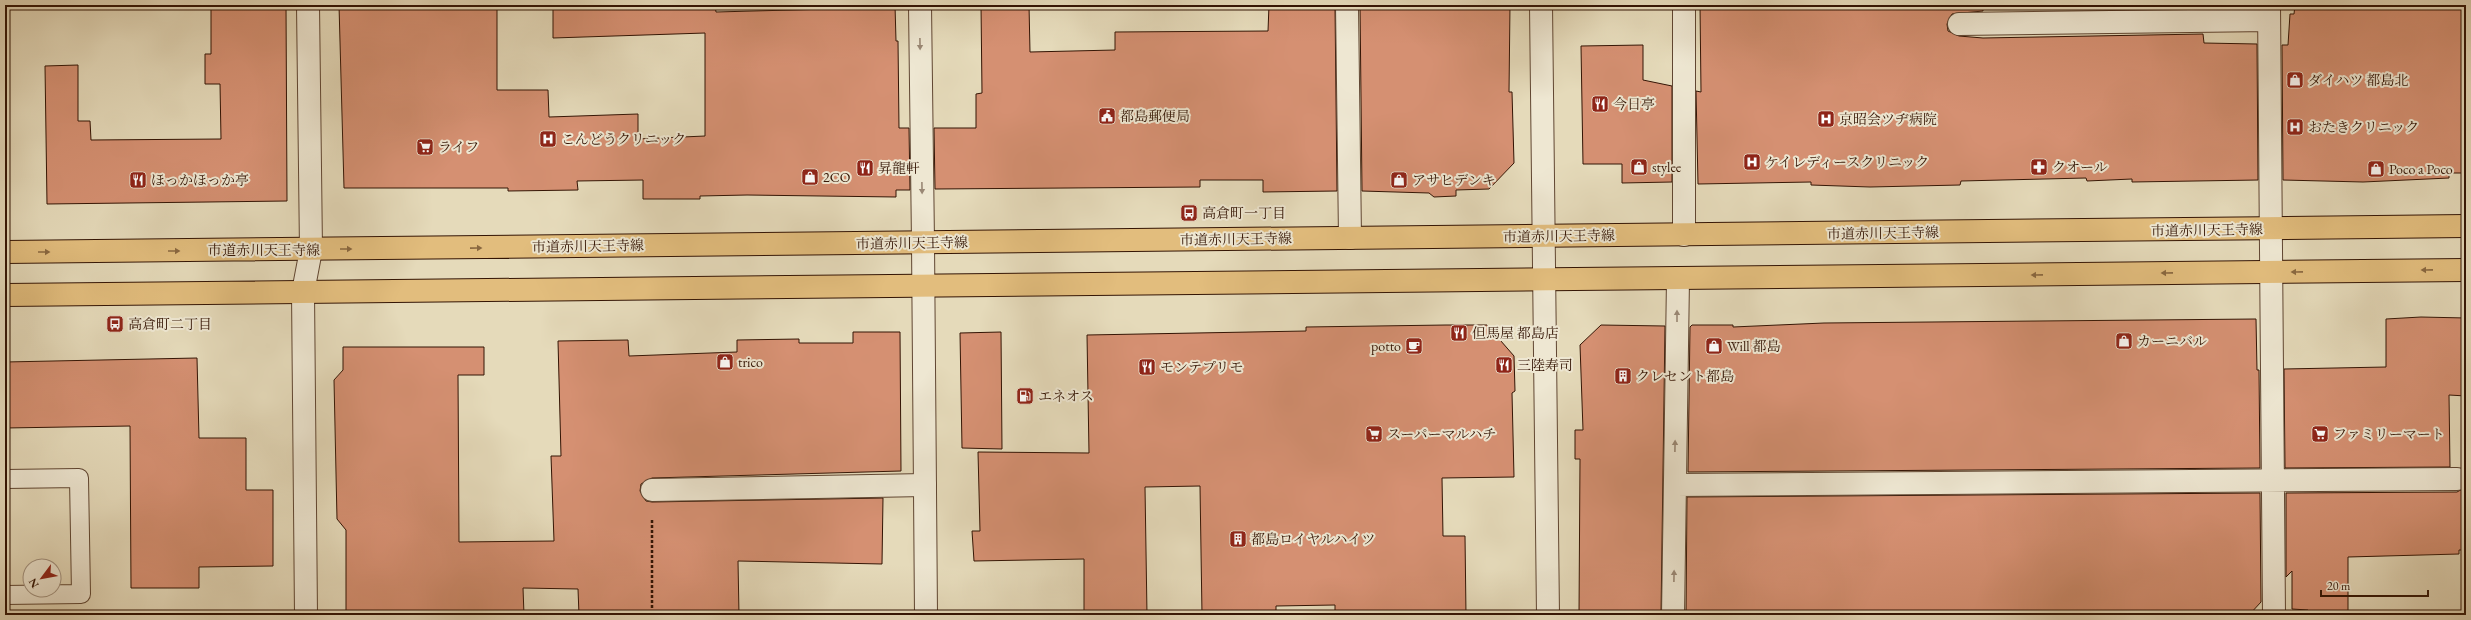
<svg xmlns="http://www.w3.org/2000/svg" width="2471" height="620" viewBox="0 0 2471 620" font-family="'EB Garamond','Noto Serif JP',serif">
	<style>
		.building { fill: #d59072; stroke: #331404 }
		.lines { fill: none; stroke-linecap: round; stroke-linejoin: round }
		.service-casing { stroke: #604632; stroke-width: 20 }
		.minor-casing { stroke: #604632; stroke-width: 24 }
		.tertiary-casing { stroke: #604632; stroke-width: 24 }
		.primary-casing { stroke: #331404; stroke-width: 24 }
		.path { stroke: #331404; stroke-width: 2.5; stroke-dasharray: 3 2; stroke-linecap: butt }
		.service { stroke: #eee7d2; stroke-width: 18 }
		.minor { stroke: #eee7d2; stroke-width: 22 }
		.tertiary { stroke: #eee7d2; stroke-width: 22 }
		.primary { stroke: #e2bd7d; stroke-width: 22 }
		.oneway { fill: #9a8875 }
		.oneway2 { fill: #8a6840 }
		.labels { text-anchor: middle; dominant-baseline: central; stroke-width: 4; stroke-linejoin: round; paint-order: stroke }
		.poi-label { font-size: 14px; fill: #331404; stroke: #eee7d2; text-anchor: start }
		.street-label { font-size: 14px; fill: #331404; stroke: #eee7d2 }
	</style>
	<rect width="100%" height="100%" fill="#e5daba"/>
	<filter id="stains"><feTurbulence type="fractalNoise" baseFrequency=".005" numOctaves="4"/><feColorMatrix values="0 0 0 0 .2 0 0 0 0 .09 0 0 0 0 .02 0 0 0 .5 -.17"/></filter>
	<radialGradient id="worn" r=".72"><stop offset=".6" stop-color="#630" stop-opacity="0"/><stop offset="1" stop-color="#630" stop-opacity=".3"/></radialGradient>
	<!-- building -->
	<path class="building" d="M211 5H286L287 201 47 204 45 66 78 65V121H90L91 140 221 139 220 84H205V54H211Z
		M339 5H497V90H548L549 117 638 114V139L705 136V33L553 38V5H715L716 12 829 9V5H895L896 41H898L899 128H909L910 190H896V197L747 195 700 196V199H643V180L577 181 578 190 508 191V188H344Z
		M981 5H1029L1030 52 1115 50V32L1268 31 1269 5H1335L1337 191 1263 192V180H1200V187L935 189 934 128H976V94L982 93Z
		M1360 5H1510L1509 92H1512L1514 163 1489 189 1456 190V196L1434 197 1429 193 1362 191Z
		M1700 5H1983V11L1952 14 1947 24 1948 31 1959 36 1983 38 2203 34 2204 43 2257 44 2258 180 2132 182V179L2087 181 2086 178 1961 181 1960 185 1870 187 1811 185V182L1698 184 1696 91 1701 92Z
		M2295 5H2466V173H2449V178L2363 182 2283 180 2282 45H2288L2290 14H2294Z
		M1643 45V80L1672 86V182L1622 183V164H1583L1581 46Z
		M2421 317 2466 318V396L2449 395 2450 467 2285 468 2284 369 2386 367V319Z
		M2256 319 2257 370H2259L2260 468 1688 472 1690 327 1692 325H1733V327L1824 323Z
		M1446 325H1487L1514 356 1515 391 1512 393 1514 477 1442 478 1443 536H1465L1466 615H1335V605L1276 606V615H1202L1200 486 1145 487 1147 615H1084V559L974 561 972 531H980L978 452 1089 453 1087 335 1306 331V327Z
		M1601 325 1665 326 1661 615H1579L1580 459H1575V430H1583L1580 345Z
		M853 332H900L901 471 652 478 641 484 640 491 646 501 652 502 883 498 882 564 738 561 739 615H579L578 589 523 588 524 615H346V530L337 519 334 380 343 370V347H484V375H458L459 542 554 541 551 456H561L558 341 628 340 629 356 737 352V340L799 339V343H853Z
		M1001 332 1002 449 962 448 960 333Z
		M197 358 199 438H246V490H273V566L199 567V588H131L130 426 5 428V362Z
		M2466 487V550H2459V554L2348 557V615H2308V610L2292 609V571L2286 577V493L2457 492Z
		M2260 493 2261 602 2249 615H1686L1687 497Z"/>
	<g class="lines">
		<defs>
			<path id="service" d="M5 479 79 478 81 594 5 595"/>
			<path id="minor" d="M920 5 923 243
				M1347 5 1350 238
				M2269 5 2274 615
				M1959 24 2269 20
				M1684 235V5
				M1675 485 2457 479
				M652 490 925 485
				M1673 615 1678 279"/>
			<path id="tertiary" d="M1541 5 1548 615
				M923 243 926 615
				M306 615 303 292 311 250 308 5"/>
			<path id="primary" d="M5 252 2466 226
				M5 295 2466 270"/>
		</defs>
		<!-- service casing -->
		<use href="#service" class="service-casing"/>
		<!-- minor casing -->
		<use href="#minor" class="minor-casing"/>
		<!-- tertiary casing -->
		<use href="#tertiary" class="tertiary-casing"/>
		<!-- primary casing -->
		<use href="#primary" class="primary-casing"/>
		<!-- path -->
		<path class="path" d="M652 520V615"/>
		<!-- service -->
		<use href="#service" class="service"/>
		<!-- minor -->
		<use href="#minor" class="minor"/>
		<!-- tertiary -->
		<use href="#tertiary" class="tertiary"/>
		<!-- primary -->
		<use href="#primary" class="primary"/>
	</g>
	<!-- one-way arrows -->
	<defs><path id="oneway-solid" d="M-6-.8H1V-3.2L6.5 0L1 3.2V.8H-6Z"/></defs>
	<g class="oneway">
		<use href="#oneway-solid" transform="translate(920 44) rotate(89)"/>
		<use href="#oneway-solid" transform="translate(922 188) rotate(89)"/>
		<use href="#oneway-solid" transform="translate(1677 316) rotate(-90)"/>
		<use href="#oneway-solid" transform="translate(1675 446) rotate(-89)"/>
		<use href="#oneway-solid" transform="translate(1674 576) rotate(-89)"/>
	</g>
	<g class="oneway2">
		<use href="#oneway-solid" transform="translate(476 248) rotate(-1)"/>
		<use href="#oneway-solid" transform="translate(346 249)"/>
		<use href="#oneway-solid" transform="translate(174 251)"/>
		<use href="#oneway-solid" transform="translate(44 252)"/>
		<use href="#oneway-solid" transform="translate(2427 270) rotate(179)"/>
		<use href="#oneway-solid" transform="translate(2297 272) rotate(179)"/>
		<use href="#oneway-solid" transform="translate(2167 273) rotate(179)"/>
		<use href="#oneway-solid" transform="translate(2037 275) rotate(179)"/>
	</g>
	<!-- icons -->
	<defs>
		<symbol id="shop-square" viewBox="-11 -11 22 22"><rect x="-9" y="-9" width="18" height="18" rx="4" fill="#8f2418" stroke="#eee7d2"/><path d="M-5-2.5h2.3a2.7 3.5 0 0 1 5.4 0H5L5.5 6h-11ZM-1.5-2.5h3a1.5 2.3 0 0 0-3 0Z" fill="#fff"/></symbol>
		<symbol id="restaurant-square" viewBox="-11 -11 22 22"><rect x="-9" y="-9" width="18" height="18" rx="4" fill="#8f2418" stroke="#eee7d2"/><path d="M-5-6h1v4h1v-4h1v4h1v-4h1v5L-1.5 .5V6h-2V.5L-5-1ZM5-6V6H3V1.5H1.5Q1.5-4 5-6Z" fill="#fff"/></symbol>
		<symbol id="civic-square" viewBox="-11 -11 22 22"><rect x="-9" y="-9" width="18" height="18" rx="4" fill="#8f2418" stroke="#eee7d2"/><path d="M-.6-6.5H3V-4.5H.6V-3L4-1V1h2V6H-6V1h2V-1L-.6-3ZM-1.2 2.5V6h2.4V2.5Z" fill="#fff"/></symbol>
		<symbol id="hospital-square" viewBox="-11 -11 22 22"><rect x="-9" y="-9" width="18" height="18" rx="4" fill="#8f2418" stroke="#eee7d2"/><path d="M-5-5h3v3.5h4V-5h3V5h-3V1.5h-4V5h-3Z" fill="#fff"/></symbol>
		<symbol id="supermarket-square" viewBox="-11 -11 22 22"><rect x="-9" y="-9" width="18" height="18" rx="4" fill="#8f2418" stroke="#eee7d2"/><path d="M-6-5.5h2.5l.6 2H6L4.5 2H-2.5L-4.4-4H-6ZM-1.5 3.2a1.3 1.3 0 1 0 .1 0ZM3 3.2a1.3 1.3 0 1 0 .1 0Z" fill="#fff"/></symbol>
		<symbol id="pharmacy-square" viewBox="-11 -11 22 22"><rect x="-9" y="-9" width="18" height="18" rx="4" fill="#8f2418" stroke="#eee7d2"/><path d="M-2-6h4v4h4v4h-4v4h-4v-4h-4v-4h4Z" fill="#fff"/></symbol>
		<symbol id="bus-square" viewBox="-11 -11 22 22"><rect x="-9" y="-9" width="18" height="18" rx="4" fill="#8f2418" stroke="#eee7d2"/><path d="M-5-6H5V4H4V6H2V4H-2V6H-4V4H-5ZM-3.5-4V0h7V-4ZM-3.5 1.2v1.5H-2V1.2ZM2 1.2v1.5H3.5V1.2Z" fill="#fff"/></symbol>
		<symbol id="cafe-square" viewBox="-11 -11 22 22"><rect x="-9" y="-9" width="18" height="18" rx="4" fill="#8f2418" stroke="#eee7d2"/><path d="M-5.5-4.5H6V0H3Q3 3.5 0 3.5H-2.5Q-5.5 3.5-5.5 0ZM3-3.2v2h1.7v-2ZM-6 4.5H4V6H-6Z" fill="#fff"/></symbol>
		<symbol id="building-square" viewBox="-11 -11 22 22"><rect x="-9" y="-9" width="18" height="18" rx="4" fill="#8f2418" stroke="#eee7d2"/><path d="M-4-6H4V6H1V3H-1V6H-4ZM-2.5-4.3h1.7v1.8h-1.7ZM.8-4.3h1.7v1.8H.8ZM-2.5-1h1.7V.8h-1.7ZM.8-1h1.7V.8H.8Z" fill="#fff"/></symbol>
		<symbol id="fuel-square" viewBox="-11 -11 22 22"><rect x="-9" y="-9" width="18" height="18" rx="4" fill="#8f2418" stroke="#eee7d2"/><path d="M-5.5-6h7V0h2V4h1.3V-2.5L3-4.5l.8-.8L6-3V5H2.5V1h-1V6h-7ZM-4.2-4.7v3.2H.2V-4.7Z" fill="#fff"/></symbol>
	</defs>
	<g fill-rule="evenodd">
		<use href="#shop-square" x="2285" y="70" width="20" height="20"/>
		<use href="#restaurant-square" x="1590" y="94" width="20" height="20"/>
		<use href="#civic-square" x="1097" y="106" width="20" height="20"/>
		<use href="#hospital-square" x="1816" y="109" width="20" height="20"/>
		<use href="#hospital-square" x="2285" y="117" width="20" height="20"/>
		<use href="#hospital-square" x="538" y="129" width="20" height="20"/>
		<use href="#supermarket-square" x="415" y="137" width="20" height="20"/>
		<use href="#hospital-square" x="1742" y="152" width="20" height="20"/>
		<use href="#shop-square" x="1629" y="157" width="20" height="20"/>
		<use href="#pharmacy-square" x="2029" y="157" width="20" height="20"/>
		<use href="#restaurant-square" x="855" y="158" width="20" height="20"/>
		<use href="#shop-square" x="2366" y="159" width="20" height="20"/>
		<use href="#shop-square" x="800" y="167" width="20" height="20"/>
		<use href="#restaurant-square" x="128" y="170" width="20" height="20"/>
		<use href="#shop-square" x="1389" y="170" width="20" height="20"/>
		<use href="#bus-square" x="1179" y="203" width="20" height="20"/>
		<use href="#bus-square" x="105" y="314" width="20" height="20"/>
		<use href="#restaurant-square" x="1449" y="323" width="20" height="20"/>
		<use href="#shop-square" x="2114" y="331" width="20" height="20"/>
		<use href="#cafe-square" x="1404" y="336" width="20" height="20"/>
		<use href="#shop-square" x="1704" y="336" width="20" height="20"/>
		<use href="#shop-square" x="715" y="352" width="20" height="20"/>
		<use href="#restaurant-square" x="1494" y="355" width="20" height="20"/>
		<use href="#restaurant-square" x="1137" y="357" width="20" height="20"/>
		<use href="#building-square" x="1613" y="366" width="20" height="20"/>
		<use href="#fuel-square" x="1015" y="386" width="20" height="20"/>
		<use href="#supermarket-square" x="1364" y="424" width="20" height="20"/>
		<use href="#supermarket-square" x="2310" y="424" width="20" height="20"/>
		<use href="#building-square" x="1228" y="529" width="20" height="20"/>
	</g>
	<g class="labels">
		<!-- poi labels -->
		<g class="poi-label">
			<text x="2308" y="80">ダイハツ 都島北</text>
			<text x="1613" y="104">今日亭</text>
			<text x="1120" y="116">都島郵便局</text>
			<text x="1839" y="119">京昭会ツヂ病院</text>
			<text x="2308" y="127">おたきクリニック</text>
			<text x="561" y="139">こんどうクリニック</text>
			<text x="438" y="147">ライフ</text>
			<text x="1765" y="162">ケイレディースクリニック</text>
			<text x="1652" y="167">stylee</text>
			<text x="2052" y="167">クオール</text>
			<text x="878" y="168">昇龍軒</text>
			<text x="2389" y="169">Poco a Poco</text>
			<text x="823" y="177">2CO</text>
			<text x="151" y="180">ほっかほっか亭</text>
			<text x="1412" y="180">アサヒデンキ</text>
			<text x="1202" y="213">高倉町一丁目</text>
			<text x="128" y="324">高倉町二丁目</text>
			<text x="1472" y="333">但馬屋 都島店</text>
			<text x="2137" y="341">カーニバル</text>
			<text x="1401" y="346" text-anchor="end">potto</text>
			<text x="1727" y="346">Will 都島</text>
			<text x="738" y="362">trico</text>
			<text x="1517" y="365">三陸寿司</text>
			<text x="1160" y="367">モンテプリモ</text>
			<text x="1636" y="376">クレセント都島</text>
			<text x="1038" y="396">エネオス</text>
			<text x="1387" y="434">スーパーマルハチ</text>
			<text x="2333" y="434">ファミリーマート</text>
			<text x="1251" y="539">都島ロイヤルハイツ</text>
		</g>
		<!-- street labels -->
		<g class="street-label">
			<text transform="translate(2207 230) rotate(-1)">市道赤川天王寺線</text>
			<text transform="translate(1883 233) rotate(-1)">市道赤川天王寺線</text>
			<text transform="translate(1559 236) rotate(-1)">市道赤川天王寺線</text>
			<text transform="translate(1236 239) rotate(-1)">市道赤川天王寺線</text>
			<text transform="translate(912 243) rotate(-1)">市道赤川天王寺線</text>
			<text transform="translate(588 246) rotate(-1)">市道赤川天王寺線</text>
			<text x="264" y="250">市道赤川天王寺線</text>
		</g>
	</g>
	<!-- margin -->
	<rect width="2471" height="620" fill="none" stroke="#e5daba" stroke-width="20"/>
	<rect x="6" y="6" width="2459" height="608" fill="none" stroke="#331404" stroke-width="2"/>
	<rect x="10" y="10" width="2451" height="600" fill="none" stroke="#331404"/>
	<!-- north arrow -->
	<g transform="translate(42 578) rotate(238)"><circle r="19" fill="#eee7d2" stroke="#a39380"/>
	<path d="M0-3L7 15L0 10L-7 15Z" fill="#8f2418"/>
	<text y="-6" font-size="11" font-weight="bold" text-anchor="middle" fill="#331404">N</text>
	</g>
	<!-- scale -->
	<path d="M2321 590v6h107v-6" fill="none" stroke="#331404" stroke-width="2"/>
	<text x="2327" y="590" font-size="12" fill="#331404" stroke="#eee7d2" stroke-width="3" paint-order="stroke">20 m</text>
	<rect width="100%" height="100%" filter="url(#stains)"/>
	<rect width="100%" height="100%" fill="url(#worn)"/>
</svg>
